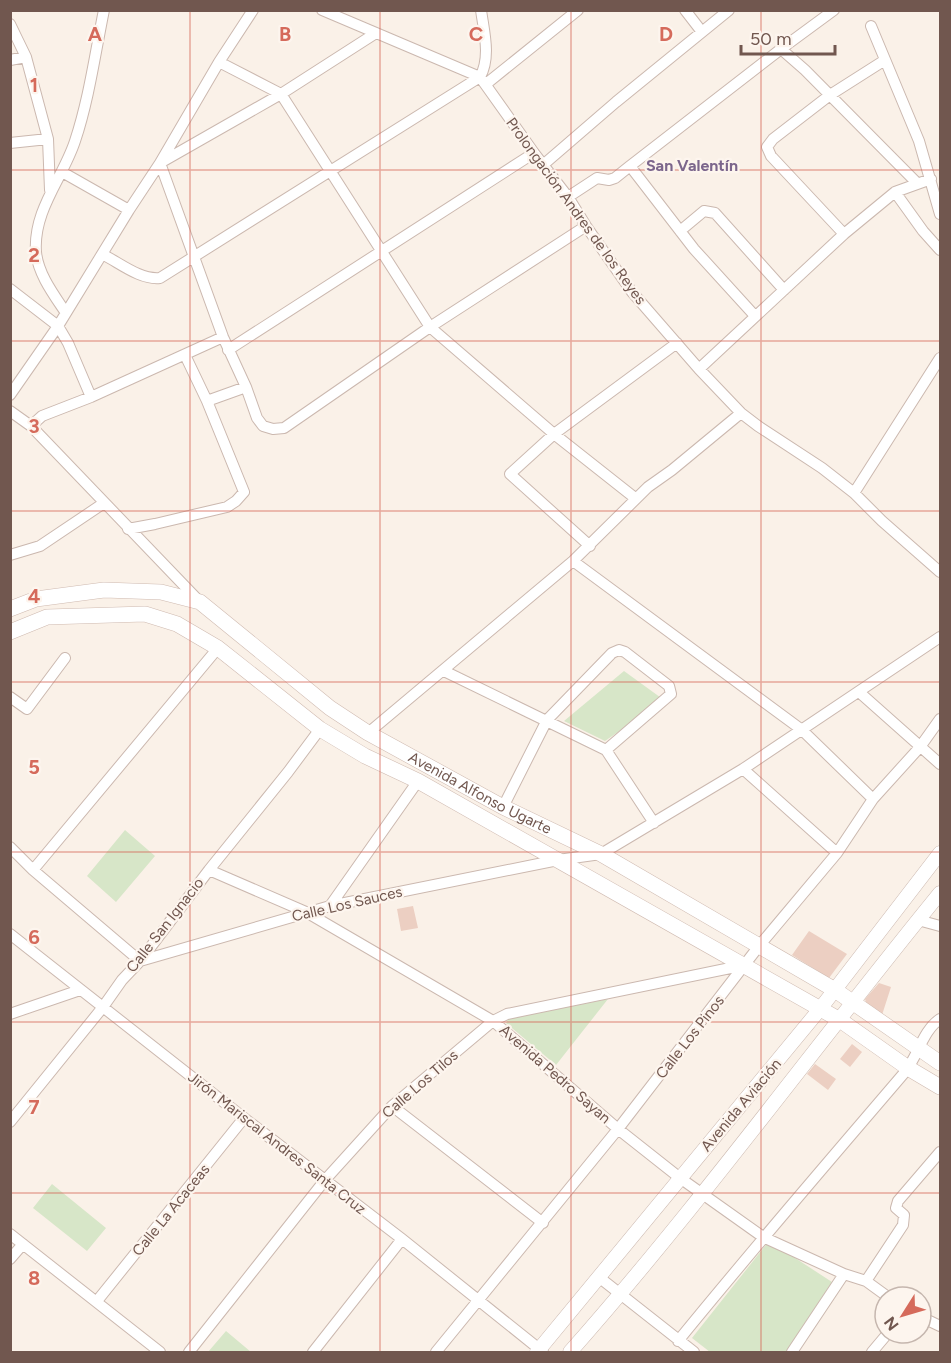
<svg xmlns="http://www.w3.org/2000/svg" width="951" height="1363" viewBox="0 0 951 1363" font-family="Figtree,sans-serif">
	<style>
		.green { fill: #d7e6c8 }
		.building { fill: #eccfc2 }
		.lines { fill: none; stroke-linecap: round; stroke-linejoin: round }
		.minor-casing { stroke: #cbb8af; stroke-width: 12 }
		.tertiary-casing { stroke: #cbb8af; stroke-width: 15 }
		.secondary-casing { stroke: #cfbab0; stroke-width: 16 }
		.minor { stroke: #fff; stroke-width: 10 }
		.tertiary { stroke: #fff; stroke-width: 14 }
		.secondary { stroke: #fff; stroke-width: 15 }
		.grid { fill: none; stroke: #d56a5b; stroke-width: 1.5; stroke-opacity: 0.55 }
		.labels { text-anchor: middle; dominant-baseline: central; stroke-width: 4.5; stroke-linejoin: round; paint-order: stroke }
		.street-label { font-size: 15px; fill: #71574f; stroke: #fdf5ee }
		.neighbourhood-label { font-size: 16px; font-weight: bold; fill: #7c668c; stroke: #fdf5ee }
		.grid-label { font-size: 20px; text-anchor: middle; font-weight: bold; fill: #d56a5b; stroke: #fdf5ee; stroke-width: 4.5; stroke-linejoin: round; paint-order: stroke }
	</style>
	<rect width="100%" height="100%" fill="#faf1e8"/>
	<!-- green -->
	<path class="green" d="M624 671 664 700 605 741 564 721Z
		M125 830 155 856 116 902 87 876Z
		M608 999 556 1065 506 1023 508 1019Z
		M52 1184 106 1228 87 1251 33 1208Z
		M769 1241 832 1282 786 1352H710L692 1338Z
		M226 1331 251 1352H208Z"/>
	<!-- building -->
	<path class="building" d="M413 906 418 928 401 931 397 909Z
		M809 931 847 954 829 978 792 955Z
		M879 983 891 987 882 1015 867 1005 865 999Z
		M852 1044 862 1052 850 1067 840 1059Z
		M815 1064 836 1079 828 1090 807 1074Z"/>
	<g class="lines">
		<defs>
			<path id="minor" d="M253 10 219 62 160 163 223 337 246 387 257 418 263 426 273 429 284 428 430 327 586 226
				M322 10 480 77 534 153 568 197 586 226 632 292 699 369 741 413 758 426 822 468 854 493 882 521 940 572
				M685 10 702 32
				M834 10 781 49 805 70 917 183
				M10 24 26 57 48 139 10 143
				M871 26 919 141 940 214
				M10 60 26 57
				M219 62 281 94 430 327 554 434 635 498
				M486 84 578 10
				M48 139 50 190
				M543 165 616 102 729 10
				M630 166 781 49
				M62 172 129 210
				M895 192 923 231 940 250
				M568 197 597 178 609 180 615 178 630 166 694 249 755 316
				M680 231 704 211 715 213 784 290
				M844 234 771 156 767 147 773 139 830 95 885 60
				M102 254C120 263 140 280 160 278L480 77C491 57 484 32 481 10
				M10 289 58 326 10 395
				M66 313C54 295 38 274 36 252 33 210 63 178 75 141 89 99 95 54 104 10
				M228 350 534 153
				M699 369 844 234 895 192 931 179
				M91 397 68 343 58 326 129 210 160 163 281 94 376 33
				M207 401 246 387
				M10 411 31 426 198 600
				M31 426 42 416 91 397 223 337
				M854 493 940 358
				M128 529 155 524 227 507 236 501 244 492 207 401 185 355
				M590 546 510 474 554 434 677 343
				M10 555 40 546 104 503
				M573 561 802 730 873 799
				M444 671 606 750 654 823
				M859 692 940 764
				M10 697 27 709 65 658
				M368 733 573 561 648 487 672 470 741 413
				M743 769 837 853
				M503 807 547 720 612 653 619 650 625 652 669 686 671 694 606 750
				M10 847 33 870 140 961 330 906 558 860 601 854 743 769 940 637
				M33 870 218 648
				M209 870 306 912 493 1021 618 1129 680 1178 763 1237 844 1274 866 1281 888 1297
				M330 906 418 781
				M918 920 940 926
				M10 934 244 1118 402 1239 543 1352
				M10 1014 80 990
				M392 1106 543 1223
				M10 1122 103 1007 122 980 140 961 209 870 288 772 320 729
				M10 1234 160 1352
				M10 1259 23 1244
				M600 1278 694 1352
				M866 1281 903 1225 904 1215 896 1208 898 1201 940 1152
				M97 1301 244 1118
				M921 1317 940 1326
				M678 1341C752 1250 829 1161 905 1072 918 1056 923 1030 940 1019
				M189 1352 325 1180 392 1106 493 1021 507 1014 745 965
				M313 1352 402 1239
				M436 1352 618 1129 759 946 837 853 873 799 920 747 940 719
				M792 1352 844 1274
				M872 1352 888 1333"/>
			<path id="tertiary" d="M537 1352 820 1009 940 853
				M570 1352C700 1205 816 1045 940 893"/>
			<g id="secondary">
				<path id="s1" d="M10 609 36 599 104 590 161 592 200 602 330 708 368 733 503 807 601 854 835 990 940 1063"/>
				<path d="M10 632 47 617 145 614 177 624 218 648 320 729 365 756 418 781 840 1020 908 1068 940 1087"/>
			</g>
		</defs>
		<!-- minor casing -->
		<use href="#minor" class="minor-casing"/>
		<!-- tertiary casing -->
		<use href="#tertiary" class="tertiary-casing"/>
		<!-- secondary casing -->
		<use href="#secondary" class="secondary-casing"/>
		<!-- minor -->
		<use href="#minor" class="minor"/>
		<!-- tertiary -->
		<use href="#tertiary" class="tertiary"/>
		<!-- secondary -->
		<use href="#secondary" class="secondary"/>
	</g>
	<!-- grid -->
	<path class="grid" d="M190 10V1352M380 10V1352M571 10V1352M761 10V1352M10 170H940M10 341H940M10 511H940M10 682H940M10 852H940M10 1022H940M10 1193H940"/>
	<g class="labels">
		<!-- street labels -->
		<g class="street-label">
			<text transform="translate(576 211) rotate(54)">Prolongación Andres de los Reyes</text>
			<text stroke="none"><textPath href="#s1" startOffset="534">Avenida Alfonso Ugarte</textPath></text>
			<text transform="translate(347 904) rotate(-13)">Calle Los Sauces</text>
			<text transform="translate(165 925) rotate(-52)">Calle San Ignacio</text>
			<text transform="translate(690 1037) rotate(-52)">Calle Los Pinos</text>
			<text transform="translate(555 1074) rotate(41)">Avenida Pedro Sayan</text>
			<text transform="translate(420 1084) rotate(-41)">Calle Los Tilos</text>
			<text transform="translate(741 1105) rotate(-50)">Avenida Aviación</text>
			<text transform="translate(277 1143) rotate(38)">Jirón Mariscal Andres Santa Cruz</text>
			<text transform="translate(171 1210) rotate(-51)">Calle La Acaceas</text>
		</g>
		<!-- neighbourhood labels -->
		<g class="neighbourhood-label">
			<text x="692" y="165">San Valentín</text>
		</g>
	</g>
	<g class="grid-label">
		<text x="95" y="41">A</text>
		<text x="285" y="41">B</text>
		<text x="476" y="41">C</text>
		<text x="666" y="41">D</text>
		<text x="34" y="92">1</text>
		<text x="34" y="262">2</text>
		<text x="34" y="433">3</text>
		<text x="34" y="603">4</text>
		<text x="34" y="774">5</text>
		<text x="34" y="944">6</text>
		<text x="34" y="1114">7</text>
		<text x="34" y="1285">8</text>
	</g>
	<!-- border -->
	<rect width="951" height="1363" fill="none" stroke="#71574f" stroke-width="24"/>
	<!-- north arrow -->
	<g transform="translate(903 1315) rotate(233)"><circle r="28" fill="#fdf5ee" stroke="#c5b6ae" stroke-width="1.5"/>
	<path d="M0-4.5L10 22L0 15L-10 22Z" fill="#d56a5b"/>
	<text y="-9" font-size="16" font-weight="bold" text-anchor="middle" fill="#71574f">N</text>
	</g>
	<!-- scale -->
	<path d="M741 45v9h94v-9" fill="none" stroke="#71574f" stroke-width="3"/>
	<text x="750" y="45" font-size="18" fill="#71574f" stroke="#fdf5ee" stroke-width="4.5" paint-order="stroke">50 m</text>
</svg>
